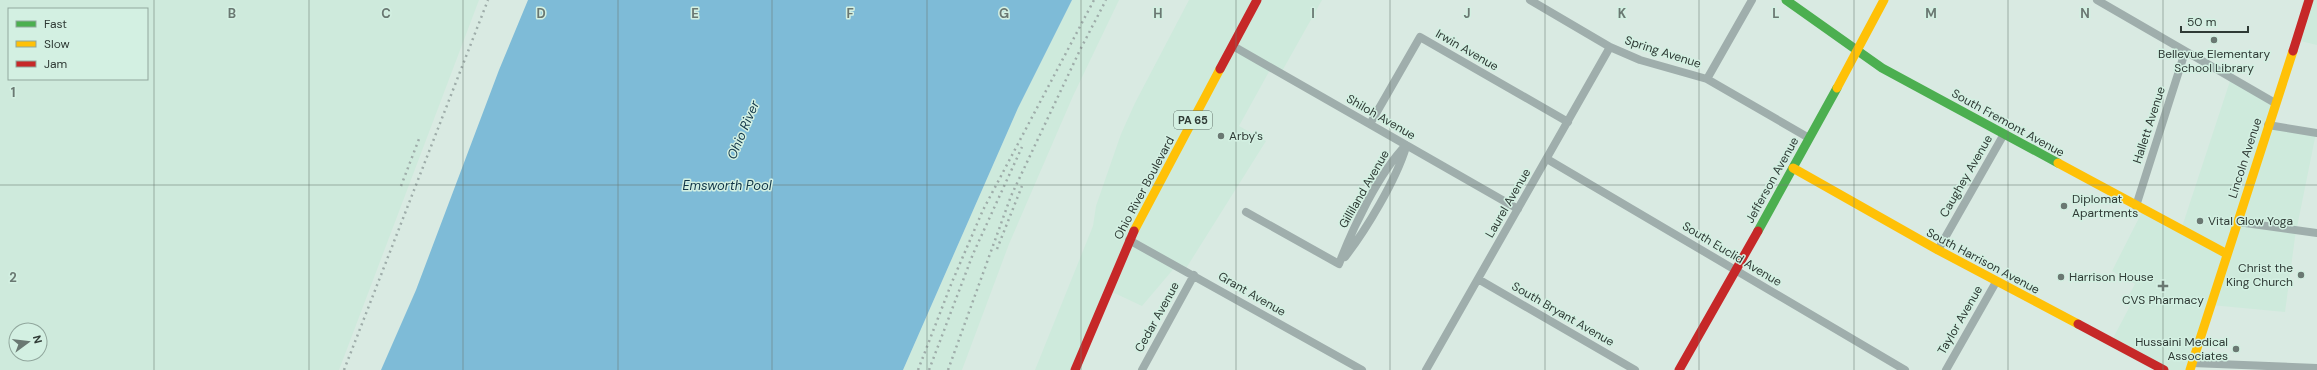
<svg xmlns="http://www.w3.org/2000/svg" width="2317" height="370" viewBox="0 0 2317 370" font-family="'DM Sans',sans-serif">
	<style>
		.built { fill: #ceeadc; fill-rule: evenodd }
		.water { fill: #7ebbd7 }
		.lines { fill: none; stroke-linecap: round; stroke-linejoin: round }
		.street { stroke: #9faeac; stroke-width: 8 }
		.fast { stroke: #4caf50; stroke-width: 9 }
		.slow { stroke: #ffc107; stroke-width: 9 }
		.jam { stroke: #c62828; stroke-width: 9 }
		.rail { stroke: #9eaca9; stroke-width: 2.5; stroke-dasharray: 2 4; stroke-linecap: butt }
		.grid { fill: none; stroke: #6a7872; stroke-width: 1; stroke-opacity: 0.55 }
		.poi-dot { fill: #6a7872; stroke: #d3f0e2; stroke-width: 1.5 }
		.labels { text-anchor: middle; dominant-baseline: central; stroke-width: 3; stroke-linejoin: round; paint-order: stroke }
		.shield { fill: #d3f0e2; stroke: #607169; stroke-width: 1 }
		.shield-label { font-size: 11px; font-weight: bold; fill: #2f3a35 }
		.street-label { font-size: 12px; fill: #2f3a35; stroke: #d3f0e2 }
		.poi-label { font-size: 12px; fill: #2f3a35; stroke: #d3f0e2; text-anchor: start }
		.water-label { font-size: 13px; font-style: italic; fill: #113547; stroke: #d3f0e2 }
		.grid-label { font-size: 13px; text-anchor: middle; font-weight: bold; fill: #6a7872; stroke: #d3f0e2; stroke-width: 3; stroke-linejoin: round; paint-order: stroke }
	</style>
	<rect width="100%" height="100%" fill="#d9eae2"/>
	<!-- built -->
	<path class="built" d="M0 0H479L339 370H0ZM9 9H147V79H9ZM16 330H40V354H16Z
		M1072 0H1119L1073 96 1009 244 962 370H903L1018 108Z
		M1189 0H1322L1281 73 1271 68 1239 126 1266 141 1185 270 1176 266 1142 306 1108 290 1075 370H1035L1093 226 1096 206 1121 134 1135 103Z
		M2303 0H2317V45L2296 40Z
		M2231 78 2275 103 2268 125 2316 133 2295 237 2285 312 2211 305 2190 370H2164L2111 342 2130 306 2128 297 2135 284 2112 271 2143 210 2181 230Z"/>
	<!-- water -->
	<path class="water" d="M528 0H1072L1018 108 903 370H381L416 290 499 70Z"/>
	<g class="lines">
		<!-- street -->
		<path class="street" d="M1530 0 1610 47 1640 60 1707 79 1809 138
			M2097 0 2275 103
			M1233 46 1518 209
			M1707 79 1752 0
			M1370 124 1420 37 1568 122
			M2268 125 2317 133
			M1547 159 1905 370
			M2136 206 2185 52
			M1246 212 1339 264
			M2238 222 2317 233
			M1129 240 1362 370
			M1938 250 2004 134
			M1345 257C1366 230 1396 180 1406 147
			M1339 264C1353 227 1379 173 1406 145
			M1478 279 1635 370
			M2192 363 2317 368
			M1142 370 1194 275
			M1426 370 1610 47
			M1946 370 1996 282"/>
		<!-- fast -->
		<path class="fast" d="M1786 0 1882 68 2058 163
			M1758 231 1837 88"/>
		<!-- slow -->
		<path class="slow" d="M1837 88 1884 0
			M2058 163 2227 254
			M1793 168 1938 250 2078 324
			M1134 231 1220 69
			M2190 370 2293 51"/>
		<!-- jam -->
		<path class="jam" d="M2293 51 2309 0
			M1220 69 1257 0
			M2078 324 2164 370
			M1075 370 1134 231
			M1679 370 1758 231"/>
		<!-- rail -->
		<path class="rail" d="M401 186 419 139
			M997 249 1022 186
			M344 370 488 0
			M918 370 952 282 983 210 1094 0
			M929 370 973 254 1022 147
			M948 370 1011 196 1080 50 1106 0"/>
	</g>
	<!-- grid -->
	<path class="grid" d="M154 0V370M309 0V370M463 0V370M618 0V370M772 0V370M927 0V370M1081 0V370M1236 0V370M1390 0V370M1545 0V370M1699 0V370M1854 0V370M2008 0V370M2163 0V370M0 185H2317"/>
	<!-- markers -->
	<g class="poi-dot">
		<circle cx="2214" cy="40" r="4"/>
		<circle cx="1221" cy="136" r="4"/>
		<circle cx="2064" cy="206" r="4"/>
		<circle cx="2200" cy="221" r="4"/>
		<circle cx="2301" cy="275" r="4"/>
		<circle cx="2061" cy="277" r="4"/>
		<path d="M2161 280h4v4h4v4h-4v4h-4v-4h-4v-4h4z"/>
		<circle cx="2236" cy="349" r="4"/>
	</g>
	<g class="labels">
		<!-- shield labels -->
		<rect class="shield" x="1174" y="111" width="38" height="18" rx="3"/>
		<g class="shield-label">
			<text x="1193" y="120">PA 65</text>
		</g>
		<!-- street labels -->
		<g class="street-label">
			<text transform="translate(1467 50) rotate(30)">Irwin Avenue</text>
			<text transform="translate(1663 52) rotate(18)">Spring Avenue</text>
			<text transform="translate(1381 117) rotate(30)">Shiloh Avenue</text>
			<text transform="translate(2008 123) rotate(29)">South Fremont Avenue</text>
			<text transform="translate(2149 125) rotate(-72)">Hallett Avenue</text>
			<text transform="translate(2245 158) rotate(-72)">Lincoln Avenue</text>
			<text transform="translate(1966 176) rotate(-60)">Caughey Avenue</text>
			<text transform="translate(1772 180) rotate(-61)">Jefferson Avenue</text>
			<text transform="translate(1144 188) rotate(-62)">Ohio River Boulevard</text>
			<text transform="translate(1364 189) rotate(-60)">Gilliland Avenue</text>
			<text transform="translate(1508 203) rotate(-60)">Laurel Avenue</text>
			<text transform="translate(1732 254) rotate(31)">South Euclid Avenue</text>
			<text transform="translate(1983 261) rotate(28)">South Harrison Avenue</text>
			<text transform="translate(1252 294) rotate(30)">Grant Avenue</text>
			<text transform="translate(1563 314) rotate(30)">South Bryant Avenue</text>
			<text transform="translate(1157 317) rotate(-61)">Cedar Avenue</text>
			<text transform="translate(1960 320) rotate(-60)">Taylor Avenue</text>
		</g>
		<!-- poi labels -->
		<g class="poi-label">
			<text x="2214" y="54" text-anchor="middle">Bellevue Elementary<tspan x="2214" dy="14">School Library</tspan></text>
			<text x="1229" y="136">Arby's</text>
			<text x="2072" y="199">Diplomat<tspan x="2072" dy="14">Apartments</tspan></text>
			<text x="2208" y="221">Vital Glow Yoga</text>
			<text x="2293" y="268" text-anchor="end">Christ the<tspan x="2293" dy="14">King Church</tspan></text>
			<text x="2069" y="277">Harrison House</text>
			<text x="2163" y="300" text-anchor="middle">CVS Pharmacy</text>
			<text x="2228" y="342" text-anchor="end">Hussaini Medical<tspan x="2228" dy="14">Associates</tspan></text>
		</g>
		<!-- water labels -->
		<g class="water-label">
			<text transform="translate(743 130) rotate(-67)">Ohio River</text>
			<text x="727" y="185">Emsworth Pool</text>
		</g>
	</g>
	<g class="grid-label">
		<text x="232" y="18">B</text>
		<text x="386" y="18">C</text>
		<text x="541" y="18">D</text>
		<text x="695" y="18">E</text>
		<text x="850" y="18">F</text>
		<text x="1004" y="18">G</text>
		<text x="1158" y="18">H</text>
		<text x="1313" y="18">I</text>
		<text x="1467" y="18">J</text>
		<text x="1622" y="18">K</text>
		<text x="1776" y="18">L</text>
		<text x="1931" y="18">M</text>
		<text x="2085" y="18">N</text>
		<text x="13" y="97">1</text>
		<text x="13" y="282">2</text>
	</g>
	<!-- legend -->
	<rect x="8" y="8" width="140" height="72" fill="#d3f0e2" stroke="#91a79d"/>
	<rect x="16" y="21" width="20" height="6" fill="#4caf50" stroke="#91a79d"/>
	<text x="44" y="28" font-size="12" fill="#2f3a35">Fast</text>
	<rect x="16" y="41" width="20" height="6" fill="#ffc107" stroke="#91a79d"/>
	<text x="44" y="48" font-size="12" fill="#2f3a35">Slow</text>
	<rect x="16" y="61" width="20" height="6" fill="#c62828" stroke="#91a79d"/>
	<text x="44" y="68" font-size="12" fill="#2f3a35">Jam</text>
	<!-- north arrow -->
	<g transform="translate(28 342) rotate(75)"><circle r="19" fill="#d3f0e2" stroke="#91a79d"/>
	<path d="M0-3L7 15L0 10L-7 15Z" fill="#6a7872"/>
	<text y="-6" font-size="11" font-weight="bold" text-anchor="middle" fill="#2f3a35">N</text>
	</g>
	<!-- scale -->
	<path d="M2181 26v6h67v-6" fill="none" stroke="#2f3a35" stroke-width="2"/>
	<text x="2187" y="26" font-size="12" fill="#2f3a35" stroke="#d3f0e2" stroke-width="3" paint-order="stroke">50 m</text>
</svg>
